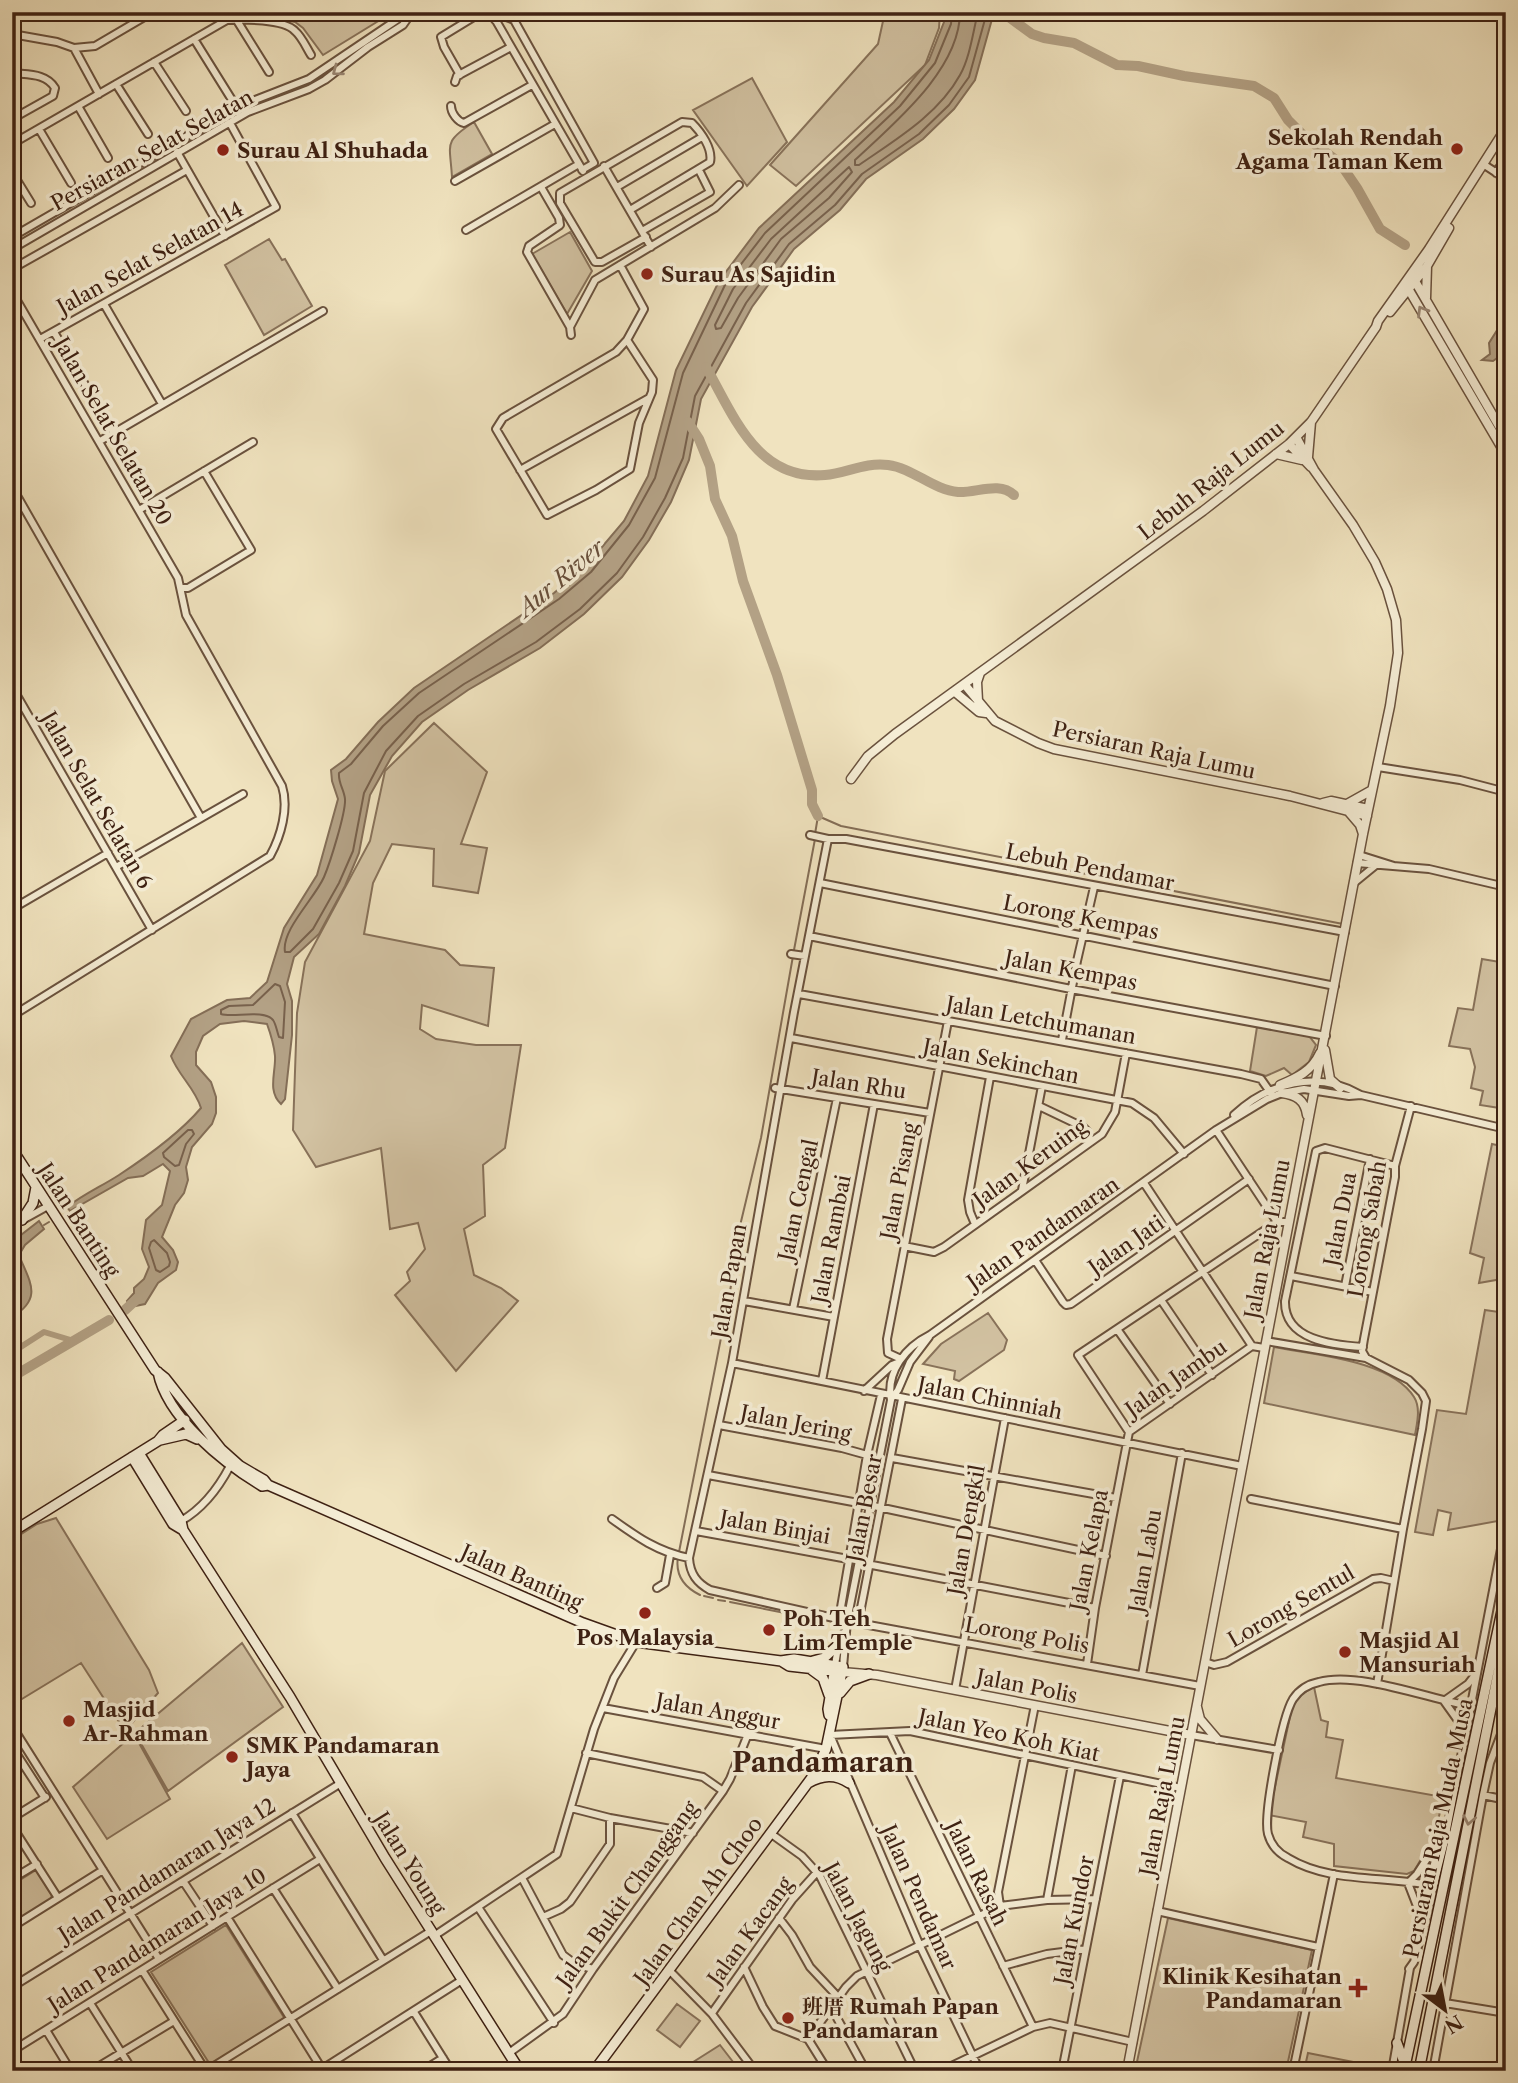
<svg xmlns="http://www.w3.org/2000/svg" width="1518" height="2083" viewBox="0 0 1518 2083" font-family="'Libre Caslon Text','Noto Serif SC',serif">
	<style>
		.green { fill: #d2c2a2; stroke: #88725a; stroke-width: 2 }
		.water { fill: #b3a185; stroke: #846e57; stroke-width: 2 }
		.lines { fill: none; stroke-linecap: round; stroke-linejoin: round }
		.shore { stroke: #78614c; stroke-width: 2 }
		.stream { stroke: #846e57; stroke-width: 2 }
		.canal { stroke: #b3a185; stroke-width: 6 }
		.river { stroke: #b3a185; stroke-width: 10 }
		.minor-casing { stroke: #6a523e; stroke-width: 10 }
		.tertiary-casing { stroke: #6a523e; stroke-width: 11 }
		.secondary-casing { stroke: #3e2113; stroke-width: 12 }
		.minor { stroke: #f5edd5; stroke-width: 6 }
		.tertiary { stroke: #f5edd5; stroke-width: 8 }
		.secondary { stroke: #f5edd5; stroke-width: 9 }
		.oneway { stroke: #9a8774 }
		.poi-dot { fill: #8f2418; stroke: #f5edd5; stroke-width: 2.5 }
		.labels { text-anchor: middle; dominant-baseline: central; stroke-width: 7; stroke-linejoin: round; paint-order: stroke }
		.poi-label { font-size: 21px; font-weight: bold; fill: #3e2113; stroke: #f5edd5; text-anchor: start }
		.street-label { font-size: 21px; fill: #3e2113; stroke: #f5edd5 }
		.water-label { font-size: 23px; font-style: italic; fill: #674e3b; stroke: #f5edd5 }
		.district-label { font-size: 28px; font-weight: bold; fill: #3e2113; stroke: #f5edd5 }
	</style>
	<rect width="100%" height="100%" fill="#f0e3bf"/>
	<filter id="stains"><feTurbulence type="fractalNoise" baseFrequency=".00286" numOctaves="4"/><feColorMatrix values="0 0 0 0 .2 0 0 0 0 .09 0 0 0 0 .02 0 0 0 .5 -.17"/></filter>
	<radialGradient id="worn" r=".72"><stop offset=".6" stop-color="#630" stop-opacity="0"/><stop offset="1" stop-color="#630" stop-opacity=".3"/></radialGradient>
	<!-- green -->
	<path class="green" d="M240 12H393L323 55 303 28 295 22Z
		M885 12H940L939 28 925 65 796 186 770 165 878 44Z
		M752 78 787 142 747 186 693 110Z
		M474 122 492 154 452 177C450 143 443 142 474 122Z
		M570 232 592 271 567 314 532 254Z
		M269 239 282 260 285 259 312 306 264 335 225 265Z
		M434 723 487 772 461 844 487 848 478 893 433 886 434 849 392 844 373 883 364 934 445 950 460 965 494 968 488 1026 422 1005 420 1029 436 1039 476 1045H521L505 1148 483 1165 485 1216 464 1229 474 1275 501 1288 518 1301 456 1371 395 1295 410 1281 407 1272 425 1249 418 1223 390 1229 381 1148 316 1167 293 1130 297 1013 305 962 370 841 385 771Z
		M1482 959 1506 963V1109L1480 1105 1483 1091 1471 1088 1475 1067 1470 1049 1449 1046 1458 1008 1473 1010Z
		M1257 1027 1309 1036 1316 1045 1309 1062 1292 1075 1284 1068 1266 1076 1250 1071Z
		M1492 1144 1506 1147V1296L1502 1279 1479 1283 1484 1258 1470 1253Z
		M1485 1310 1506 1313C1506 1382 1510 1452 1498 1521L1448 1530 1451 1513 1438 1510 1433 1535 1415 1532 1437 1410 1466 1414Z
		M988 1313 1007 1340 1004 1350 959 1381 954 1379 955 1371 923 1364 941 1344Z
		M1274 1347C1314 1355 1391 1360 1414 1397 1421 1408 1417 1423 1415 1435L1264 1403Z
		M56 1518 149 1670 158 1693 125 1731 81 1663 12 1705V1540L37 1524Z
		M242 1643 283 1707 168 1791 135 1733Z
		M1314 1687 1321 1720 1328 1722 1326 1737 1343 1740 1336 1778 1443 1797 1435 1836 1414 1871 1407 1874 1334 1866V1844L1303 1837 1306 1822 1269 1815 1292 1707 1303 1693Z
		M134 1734 170 1799 107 1839 73 1787Z
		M36 1870 52 1895 50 1901 12 1924V1885Z
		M1168 1918 1312 1950 1286 2071H1135Z
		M226 1925 285 2019 211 2066 151 1972Z
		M677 2004 700 2021 680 2047 657 2030Z
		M720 2045 740 2071H679Z
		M1308 2053 1384 2068V2071H1304Z"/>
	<!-- water -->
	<path class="water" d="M945 12H994L975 80 954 109 923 139 866 179 840 210 794 249 752 307 701 399 689 460 671 502 649 540 622 577 584 614 540 648 468 690 422 722 392 756 370 795 359 853 345 886 319 934 294 957 287 984 292 1001V1035L285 1099 281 1104C267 1091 276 1072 275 1056 274 1045 271 1035 267 1024L244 1021 220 1024 203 1036 196 1052V1065L211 1082 216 1097V1113L212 1124 192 1147 186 1167 188 1180 184 1193 175 1205 162 1237 173 1250 178 1262 176 1270 158 1283 145 1304 130 1307 127 1301 134 1293V1288L144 1279 149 1267 142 1249 146 1220 162 1205 170 1171 163 1164 143 1176 128 1178 70 1211 67 1207C84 1194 102 1186 119 1175 148 1156 179 1134 201 1108 195 1088 178 1075 171 1056L191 1019 227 1000 250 998 267 982 284 928 317 875 338 799 332 781 331 770 346 759 378 722 414 688 554 593 586 566 624 521 648 476 676 370 719 281 759 228 894 102 929 60 944 22Z
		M1506 316V358L1500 356 1493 361 1482 360 1490 354 1489 343Z
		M39 1221 44 1229 25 1245 19 1255C29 1281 44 1298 12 1317V1242Z"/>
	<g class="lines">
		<!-- shore -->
		<path class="shore" d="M952 12 951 24 935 63 900 106 765 233 725 285 683 373 655 478 629 525 591 572 559 599 419 693 383 726 351 764 339 773C338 783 344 789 345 799 346 812 330 863 324 877 315 898 281 930 285 952H290L313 929 339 883 353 851 364 793 386 751 418 716 464 684 536 642 580 609 617 573 643 537 665 498 683 458 695 396 746 303 789 244 835 205 862 174 919 134 949 105 969 77 987 12
			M960 12C960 70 893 124 855 160V165H859C895 140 938 115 960 75 970 57 973 32 978 12
			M849 167 852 172 829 198 781 239 738 298 721 328 716 329 715 325 733 289 771 239Z
			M275 984 280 986 285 1002 283 1038 279 1037C277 1032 276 1024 273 1020 264 1009 232 1018 221 1014V1010L229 1006 253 1005Z
			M188 1130H192L194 1134 186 1144 179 1165 175 1166 164 1157 163 1153Z
			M154 1240 167 1253 170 1262 169 1266 160 1272 156 1270 149 1248 151 1242Z"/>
		<!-- stream -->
		<path class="stream" d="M815 834 818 816 841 826 1343 924
			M794 950 815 839
			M44 1225 49 1222
			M679 1552 730 1292 739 1230 761 1138 793 956
			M678 1557C675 1575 684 1587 700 1595
			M704 1596 713 1598
			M718 1600 725 1601
			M730 1602 790 1614 799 1622"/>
		<!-- canal -->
		<path class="canal" d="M12 1368 16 1350 44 1332 74 1341"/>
		<!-- river -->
		<path class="river" d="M1002 12 1032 34 1044 38 1074 43 1117 65 1138 66 1184 76 1254 86 1274 98 1288 120 1305 137 1340 163 1357 188 1380 229 1405 245
			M706 367C734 416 757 481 825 475 847 473 865 462 888 465 913 468 933 490 958 492 977 493 999 481 1014 495
			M688 422 699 439 710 466 715 499 732 536 743 581 777 675 812 790V804L818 816
			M125 1310 138 1298
			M12 1377 109 1320"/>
		<defs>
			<path id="minor" d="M491 12 583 171
				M236 19 269 72
				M495 20 504 16 514 20 594 163 582 170
				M12 34 57 42 74 48 99 94
				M194 39 237 108
				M74 48 95 46 153 12
				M154 62 186 111
				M12 73C28 75 46 73 55 88L53 96 12 119
				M460 75 444 47 441 37 482 12
				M455 82 457 76 511 47
				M116 84 148 134
				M78 106 108 158
				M451 106C451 113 458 122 464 123L532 85
				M39 129 71 183
				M12 144 227 20C243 19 284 19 295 31 302 37 306 47 311 55
				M177 152 225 236
				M1483 164 1506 179
				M604 166 651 247
				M12 172 31 203
				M1496 173 1506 157
				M455 181 555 124
				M541 187 559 218 560 225 529 246 527 252 570 327
				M617 187 702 137
				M630 210 710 162C713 149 701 132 692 123L682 122 560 193V203L595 262H602L646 237
				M466 230 579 164
				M642 231 710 192 699 170
				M12 237 237 107 309 79 398 19 403 12
				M12 249 248 112 309 89 325 80 368 47 403 25 412 12
				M620 265 644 309 627 340 616 352 503 418 496 429 547 515 596 490 630 469 639 423 652 392 653 380 627 340
				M12 269 187 170
				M12 292 178 578 186 615 282 786C289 808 281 836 270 856L12 1016
				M104 304 162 404
				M54 332 113 432
				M571 335 570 327 595 280 715 208 739 185
				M40 339 276 207 230 123
				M100 441 323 311
				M520 470 649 398
				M12 487 201 818
				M139 510 253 442
				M181 588H188L251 550 204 471
				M12 687 152 930
				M1378 767 1460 780 1506 792
				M810 835 828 839H846L1345 932
				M828 839 794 1012 732 1363 689 1558C690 1574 697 1583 710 1590L847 1621 1200 1686
				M1359 855 1394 866
				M1357 863 1429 869 1506 887
				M116 867 243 794
				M820 883 1335 986
				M1354 883 1376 865
				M12 909 108 853
				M809 936 1071 989 1326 1036
				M791 954 805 956
				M799 994 1241 1074 1261 1079 1273 1096
				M791 1038 1132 1103 1154 1118 1184 1154
				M1062 1040 1077 961 1094 887
				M775 1088 930 1113
				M1039 1106 1083 1127 1087 1131 1091 1142
				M1234 1115C1269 1082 1317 1070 1361 1095
				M1216 1130 1277 1222
				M1144 1183 1252 1346 1264 1348
				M1022 1190 1042 1086
				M975 1224 970 1212 968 1200 990 1077
				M12 1226 48 1206
				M904 1246 934 1252 944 1247 1102 1134 1115 1112 1126 1053
				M1035 1260 1063 1302 1066 1305 1071 1304 1249 1179
				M1291 1276 1373 1292
				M1345 1286 1370 1159
				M1161 1300 1212 1375
				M744 1301 834 1317
				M793 1309 837 1098
				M1117 1329 1170 1404
				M1266 1341 1366 1358 1409 1380 1422 1393 1426 1401 1422 1429 1403 1529
				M1363 1347C1332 1345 1284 1340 1285 1301L1316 1151 1325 1148 1395 1166
				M1366 1358 1362 1351 1364 1339 1395 1177V1166L1411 1106
				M901 1359 888 1353 887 1339 948 1021
				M732 1363 1242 1466
				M822 1381 874 1104
				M864 1391 892 1365 897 1363
				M891 1399 898 1390 910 1362 929 1337
				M719 1425 842 1448 867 1455
				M1129 1432 1078 1355 1277 1222H1288
				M892 1458 1116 1498
				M708 1475 869 1505 1106 1556
				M1251 1499 1403 1529 1377 1684
				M612 1519C637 1537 658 1552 689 1558
				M181 1521C202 1509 219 1487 230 1466
				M696 1531 848 1559
				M872 1565 1095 1608
				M657 1588 665 1583 670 1555
				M839 1619 867 1455 881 1395
				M858 1623 902 1399
				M1205 1662 1214 1665 1227 1662 1373 1579 1381 1578 1394 1581
				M1087 1664 1095 1608 1129 1432 1252 1346
				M835 1665 839 1641 846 1630
				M843 1667 847 1621 891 1400C886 1371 906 1347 930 1335L1216 1130 1267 1099 1282 1093 1304 1089 1349 1096 1361 1095 1506 1129
				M1142 1675 1182 1453
				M955 1690 1005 1418
				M603 1708 826 1749
				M12 1726 159 1959
				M1464 1729 1444 1701 1468 1684 1475 1675
				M890 1733 1033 2027
				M1191 1735 1279 1750
				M12 1747 45 1798
				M586 1753 703 1777 723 1791
				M1483 1795 1506 1800
				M571 1808 610 1818 693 1833
				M292 1813 383 1960
				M12 1818 46 1797
				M12 1826 58 1898
				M770 1833 802 1856 820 1876 915 2071
				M522 1878 563 1955 575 1964 593 1969
				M12 1879 37 1864
				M183 1881 213 1926
				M1408 1883 1417 1874 1436 1845
				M1408 1883 1420 1914
				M1433 1886C1386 1875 1331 1884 1288 1858 1278 1853 1271 1845 1268 1834 1263 1815 1282 1717 1293 1699 1299 1690 1309 1684 1319 1682 1358 1671 1429 1699 1470 1706
				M273 1888 338 1989
				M1047 1900 1072 1765
				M1000 1906 998 1892 1035 1705
				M478 1907 554 2023
				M1157 1911 1318 1947
				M227 1917 322 2069
				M543 1917 561 1909 570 1902 610 1844V1818
				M779 1918 792 1935 810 1967 838 1997
				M12 1927 103 1870
				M434 1936 557 1854 594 1729 614 1678 636 1642
				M1415 1944 1440 1839 1444 1833
				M1003 1966 1047 1954 1086 1949
				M744 1967 763 2007 775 2026 808 2039 828 2071
				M1409 1969 1414 1962 1444 1845 1506 1523
				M142 1970 206 2071
				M669 1970 712 2014 755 2071
				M12 1987 341 1783
				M90 2003 133 2071
				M1445 2003 1506 2013
				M831 2007 866 2071
				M414 2012 451 2071
				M712 2013 792 1900 818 1871
				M46 2030 71 2071
				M808 2039 846 1987 857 1976 1000 1906 1047 1900 1096 1899
				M12 2051 320 1859
				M509 2053 563 2014 593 1969 723 1791 730 1779 748 1734
				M101 2065 174 2021
				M206 2071 431 1931
				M319 2071 462 1980
				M422 2071 443 2058
				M941 2071 1033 2027 1050 2023 1133 2042
				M980 2071 920 1946 830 1735 910 1731 1181 1788
				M1062 2071 1120 1776
				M1293 2071 1334 1874
				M1392 2071 1410 1968
				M1433 2071 1483 1795 1490 1763 1506 1721"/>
			<path id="tertiary" d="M1412 276 1506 438
				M1406 285 1506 455
				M1426 298 1427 266
				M1390 312 1427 266 1449 228
				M1289 444 1311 467
				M1276 454 1302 460
				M1308 457 1311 422
				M965 685 995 721 1038 743 1054 749 1290 796 1367 816
				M955 692 979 712 986 713
				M978 701 977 682 980 673
				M851 779 868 756 895 734 1203 511 1289 444 1311 422 1376 327 1378 321 1429 249 1506 128
				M1323 803 1331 801 1368 809
				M1347 804 1372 790
				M1348 811 1360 825 1363 834
				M1325 1050 1330 1079 1340 1088
				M1280 1085C1297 1078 1312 1071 1320 1053
				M1282 1093C1296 1095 1305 1100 1307 1115
				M842 1672 877 1675 1191 1735
				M1197 1707 1200 1719 1217 1739
				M1127 2071 1363 834 1390 706 1398 653 1396 620 1387 589 1375 562 1353 525 1314 470 1296 437"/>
			<path id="secondary" d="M12 1149 155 1370 165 1378 221 1449 240 1466 264 1480 268 1485
				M22 1220 33 1203 36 1187
				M158 1372C167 1418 224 1463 262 1486L268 1485 583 1623 636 1642 781 1661 789 1666 842 1672
				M160 1440 186 1434 197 1439
				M139 1453 181 1521 183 1530 290 1697 385 1858 520 2071
				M132 1457 173 1524 183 1530
				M12 1532 158 1441 163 1435 185 1420
				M813 1661 824 1658 838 1645
				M812 1670 823 1678 829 1695
				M840 1693 850 1681 869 1674
				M829 1715 828 1709 835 1667
				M808 1783C823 1775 835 1774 849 1783
				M1397 2043 1404 2062
				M594 2071 813 1776 826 1749 843 1667 794 1659 781 1661
				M1404 2071 1506 1592
				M1419 2071 1506 1633"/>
		</defs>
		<!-- minor casing -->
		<use href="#minor" class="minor-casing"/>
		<!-- tertiary casing -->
		<use href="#tertiary" class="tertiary-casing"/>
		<!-- secondary casing -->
		<use href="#secondary" class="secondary-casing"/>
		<!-- minor -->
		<use href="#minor" class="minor"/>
		<!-- tertiary -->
		<use href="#tertiary" class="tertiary"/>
		<!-- secondary -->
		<use href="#secondary" class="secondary"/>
	</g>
	<!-- one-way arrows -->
	<defs><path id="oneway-chevron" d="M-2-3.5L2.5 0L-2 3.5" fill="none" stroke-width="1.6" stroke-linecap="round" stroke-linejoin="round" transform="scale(1.75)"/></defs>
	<g class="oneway">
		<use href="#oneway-chevron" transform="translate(337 71) rotate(143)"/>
		<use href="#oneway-chevron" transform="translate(1422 311) rotate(-121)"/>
		<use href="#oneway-chevron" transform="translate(1469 1820) rotate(101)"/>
	</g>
	<!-- markers -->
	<g class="poi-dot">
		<circle cx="1457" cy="149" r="7"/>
		<circle cx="223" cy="150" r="7"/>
		<circle cx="647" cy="274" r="7"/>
		<circle cx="645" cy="1613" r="7"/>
		<circle cx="769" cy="1630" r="7"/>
		<circle cx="1345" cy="1652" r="7"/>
		<circle cx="69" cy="1721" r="7"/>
		<circle cx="232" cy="1757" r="7"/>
		<path d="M1354.5 1977.5h7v7h7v7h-7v7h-7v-7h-7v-7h7z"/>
		<circle cx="788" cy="2018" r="7"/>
	</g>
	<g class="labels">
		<!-- poi labels -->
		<g class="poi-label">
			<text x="1443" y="137" text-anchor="end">Sekolah Rendah<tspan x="1443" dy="24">Agama Taman Kem</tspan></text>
			<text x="237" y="150">Surau Al Shuhada</text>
			<text x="661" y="274">Surau As Sajidin</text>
			<text x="783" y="1618">Poh Teh<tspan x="783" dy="24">Lim Temple</tspan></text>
			<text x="645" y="1637" text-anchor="middle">Pos Malaysia</text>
			<text x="1359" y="1640">Masjid Al<tspan x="1359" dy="24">Mansuriah</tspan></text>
			<text x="83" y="1709">Masjid<tspan x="83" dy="24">Ar-Rahman</tspan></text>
			<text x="246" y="1745">SMK Pandamaran<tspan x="246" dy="24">Jaya</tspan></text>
			<text x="1342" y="1976" text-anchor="end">Klinik Kesihatan<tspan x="1342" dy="24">Pandamaran</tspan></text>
			<text x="802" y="2006">班厝 Rumah Papan<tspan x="802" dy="24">Pandamaran</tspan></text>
		</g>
		<!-- street labels -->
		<g class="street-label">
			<text transform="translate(152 150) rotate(-29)">Persiaran Selat Selatan</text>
			<text transform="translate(150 258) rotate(-29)">Jalan Selat Selatan 14</text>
			<text transform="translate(113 431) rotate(60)">Jalan Selat Selatan 20</text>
			<text transform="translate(1211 480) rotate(-38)">Lebuh Raja Lumu</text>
			<text transform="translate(1154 750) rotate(12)">Persiaran Raja Lumu</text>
			<text transform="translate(97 800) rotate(60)">Jalan Selat Selatan 6</text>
			<text transform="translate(1090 867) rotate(11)">Lebuh Pendamar</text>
			<text transform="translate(1081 917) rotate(11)">Lorong Kempas</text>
			<text transform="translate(1071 970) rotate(11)">Jalan Kempas</text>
			<text transform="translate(1041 1020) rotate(10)">Jalan Letchumanan</text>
			<text transform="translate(1001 1061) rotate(11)">Jalan Sekinchan</text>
			<text transform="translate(859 1084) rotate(9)">Jalan Rhu</text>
			<text transform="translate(1030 1163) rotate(-36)">Jalan Keruing</text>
			<text transform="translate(899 1181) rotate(-79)">Jalan Pisang</text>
			<text transform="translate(798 1200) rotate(-78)">Jalan Cengal</text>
			<text transform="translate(1340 1219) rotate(-79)">Jalan Dua</text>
			<text transform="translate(79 1220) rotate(57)">Jalan Banting</text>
			<text transform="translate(1367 1229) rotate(-80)">Lorong Sabah</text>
			<text transform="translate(1043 1233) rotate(-35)">Jalan Pandamaran</text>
			<text transform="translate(831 1239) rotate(-79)">Jalan Rambai</text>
			<text transform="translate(1267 1239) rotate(-79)">Jalan Raja Lumu</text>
			<text transform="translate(1126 1245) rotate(-35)">Jalan Jati</text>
			<text transform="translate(729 1281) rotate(-80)">Jalan Papan</text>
			<text transform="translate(1176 1378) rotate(-35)">Jalan Jambu</text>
			<text transform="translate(990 1398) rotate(11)">Jalan Chinniah</text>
			<text transform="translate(796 1423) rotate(11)">Jalan Jering</text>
			<text transform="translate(864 1508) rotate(-79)">Jalan Besar</text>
			<text transform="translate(775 1527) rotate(10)">Jalan Binjai</text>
			<text transform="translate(966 1530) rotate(-80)">Jalan Dengkil</text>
			<text transform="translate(1089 1550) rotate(-79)">Jalan Kelapa</text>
			<text transform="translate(1145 1561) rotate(-80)">Jalan Labu</text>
			<text transform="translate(522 1577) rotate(24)">Jalan Banting</text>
			<text transform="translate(1291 1606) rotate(-30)">Lorong Sentul</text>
			<text transform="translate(1027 1635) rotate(10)">Lorong Polis</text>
			<text transform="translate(1027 1686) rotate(11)">Jalan Polis</text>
			<text transform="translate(718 1711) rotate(10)">Jalan Anggur</text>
			<text transform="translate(1009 1735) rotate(12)">Jalan Yeo Koh Kiat</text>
			<text transform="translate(1162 1796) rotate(-79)">Jalan Raja Lumu</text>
			<text transform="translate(1438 1828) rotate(-78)">Persiaran Raja Muda Musa</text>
			<text transform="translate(410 1863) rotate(58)">Jalan Young</text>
			<text transform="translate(167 1870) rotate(-32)">Jalan Pandamaran Jaya 12</text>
			<text transform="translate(977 1873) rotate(64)">Jalan Rasah</text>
			<text transform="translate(627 1894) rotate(-54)">Jalan Bukit Changgang</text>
			<text transform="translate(919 1897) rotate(66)">Jalan Pendamar</text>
			<text transform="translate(698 1901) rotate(-54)">Jalan Chan Ah Choo</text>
			<text transform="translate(858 1917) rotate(62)">Jalan Jagung</text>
			<text transform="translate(1074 1920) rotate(-79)">Jalan Kundor</text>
			<text transform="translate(750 1931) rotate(-54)">Jalan Kacang</text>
			<text transform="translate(157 1940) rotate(-32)">Jalan Pandamaran Jaya 10</text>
		</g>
		<!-- water labels -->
		<g class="water-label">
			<text transform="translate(561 578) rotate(-40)">Aur River</text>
		</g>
		<!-- district labels -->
		<g class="district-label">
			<text x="823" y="1762">Pandamaran</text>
		</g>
	</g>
	<!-- margin -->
	<rect width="1518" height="2083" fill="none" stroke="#f0e3bf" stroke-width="42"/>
	<rect x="14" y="14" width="1490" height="2055" fill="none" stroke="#3e2113" stroke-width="3.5"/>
	<rect x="21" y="21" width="1476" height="2041" fill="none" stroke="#3e2113" stroke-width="2"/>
	<!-- north arrow -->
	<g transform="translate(1445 2010) rotate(148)" stroke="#f5edd5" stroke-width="5" paint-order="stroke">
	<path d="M0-5L12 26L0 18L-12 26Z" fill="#3e2113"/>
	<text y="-10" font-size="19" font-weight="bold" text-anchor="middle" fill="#3e2113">N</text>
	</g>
	<rect width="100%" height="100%" filter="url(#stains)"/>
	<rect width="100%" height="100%" fill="url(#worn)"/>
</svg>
